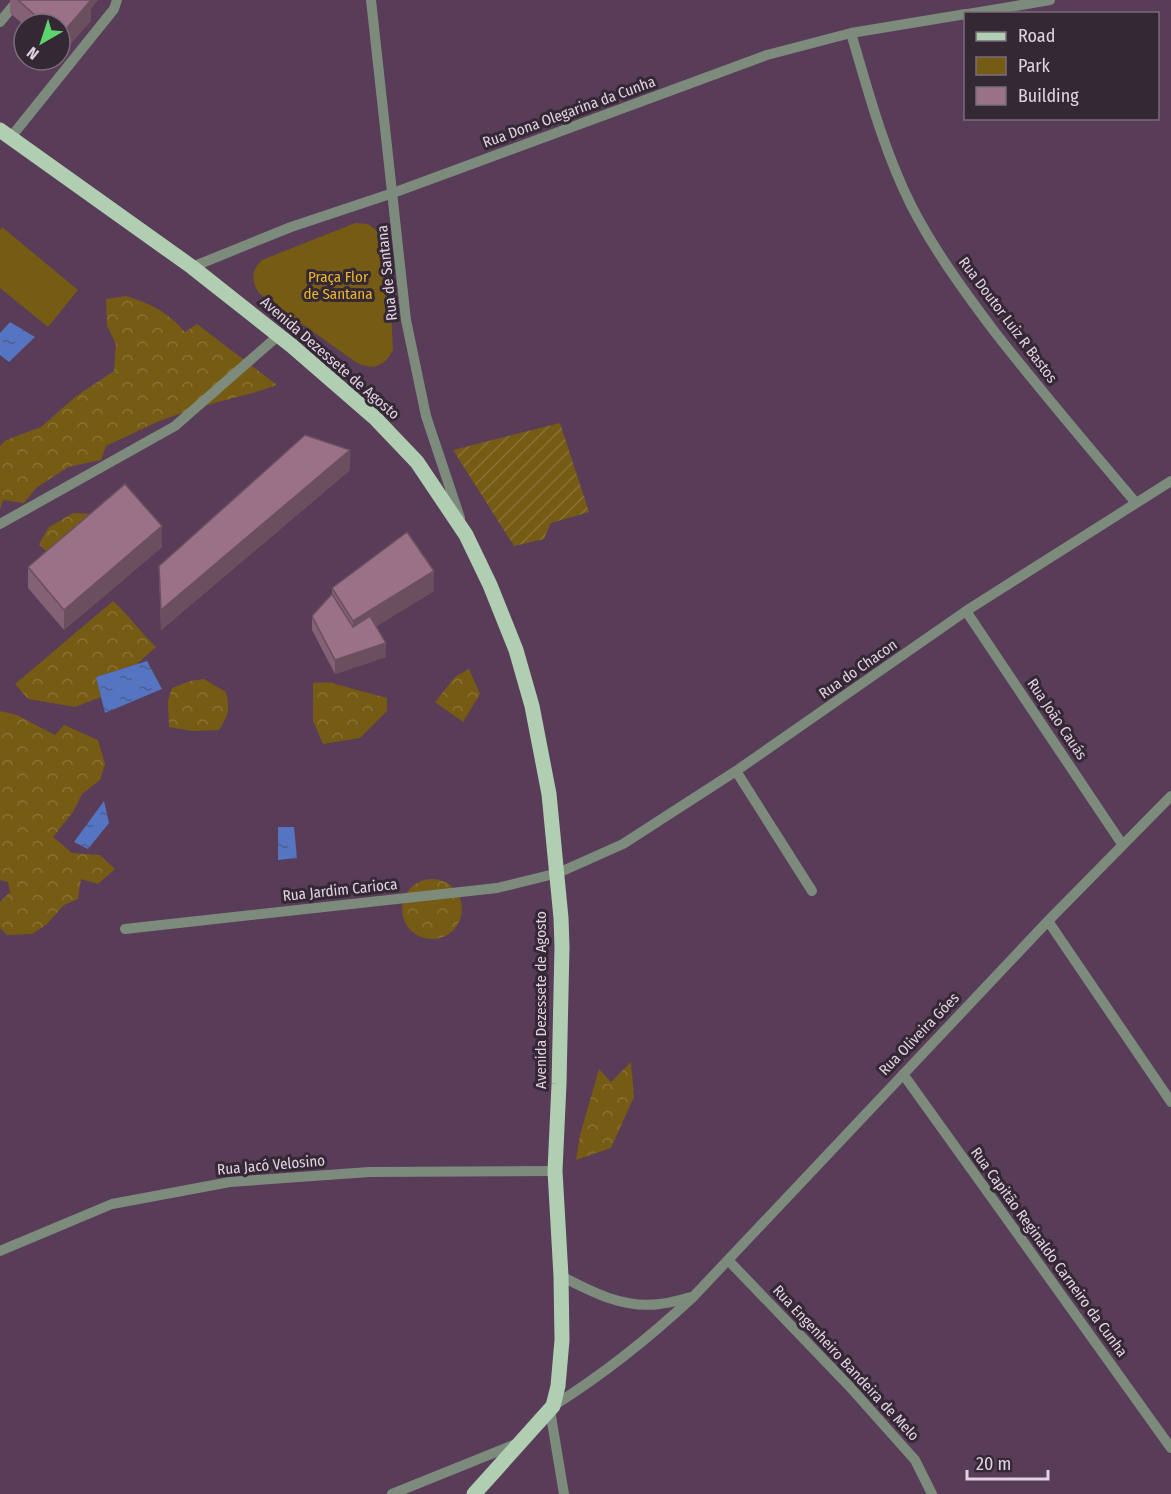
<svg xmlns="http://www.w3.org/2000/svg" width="1171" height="1494" viewBox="0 0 1171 1494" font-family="'Fira Sans Condensed',sans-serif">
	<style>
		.green { fill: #765b14 }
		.forest { fill: url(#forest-crowns) }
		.garden { fill: url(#garden-furrows) }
		.water { fill: url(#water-ripples) }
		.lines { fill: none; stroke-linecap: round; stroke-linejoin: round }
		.minor { stroke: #7d8b7d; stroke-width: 10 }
		.major { stroke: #b0ceb2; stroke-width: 15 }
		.wall { fill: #846174 }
		.shaded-wall { fill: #6c4f5e }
		.building { fill: #9a7187; stroke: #6c4f5e; stroke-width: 1.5 }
		.labels { text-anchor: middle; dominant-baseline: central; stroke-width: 6; stroke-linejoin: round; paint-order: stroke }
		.street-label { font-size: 15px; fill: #e2d1e2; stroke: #352835 }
		.park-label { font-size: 15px; fill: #eab62a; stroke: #352835 }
	</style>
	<defs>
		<pattern id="forest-crowns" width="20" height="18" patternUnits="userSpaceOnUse" patternTransform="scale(1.5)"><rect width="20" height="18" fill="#765b14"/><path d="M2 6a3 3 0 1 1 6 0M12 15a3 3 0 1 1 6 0" fill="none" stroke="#897236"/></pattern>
		<pattern id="garden-furrows" width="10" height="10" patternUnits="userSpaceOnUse" patternTransform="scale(1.5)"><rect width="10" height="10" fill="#765b14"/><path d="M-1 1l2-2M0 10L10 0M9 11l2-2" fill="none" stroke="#897236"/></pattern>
		<pattern id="water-ripples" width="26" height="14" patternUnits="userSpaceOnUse" patternTransform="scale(1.5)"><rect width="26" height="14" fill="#5574c1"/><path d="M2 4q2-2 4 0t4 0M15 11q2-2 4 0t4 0" fill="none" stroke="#4e5f8f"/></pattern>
	</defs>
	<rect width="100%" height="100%" fill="#583c58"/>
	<!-- green -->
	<path class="green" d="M355 223 368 224 382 235 390 289 393 350C384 368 371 371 354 361L259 293C251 281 251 270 262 260Z
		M2 227 78 290 48 327 0 288V230Z"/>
	<!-- forest -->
	<path class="forest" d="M127 296C152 305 167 311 185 332L197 324 277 385C245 397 211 402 179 414 154 422 130 435 106 446L101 460 68 467 36 488 24 503 3 500 0 510V446L6 440 41 427 75 397 114 371 116 344 107 326 106 299Z
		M73 513 91 514 57 563 39 544 49 527Z
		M113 601C129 615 140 632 156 647L137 664 96 677 101 697 75 707 28 699 15 684Z
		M469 669 480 694 463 722 435 702 455 677Z
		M204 679 226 692C230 710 229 714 219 730L192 731 169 727 168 701 172 688 190 681Z
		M328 682 387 698V711L360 738 323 744 313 721V683Z
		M0 711 17 715 55 735 64 725 98 740 105 764 100 780 82 794 73 812 53 837 72 853 100 855 115 869 98 884 81 879 78 899 64 905 46 925 32 934 7 935 0 928V902L10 892 8 882 0 880Z
		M402 909a30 30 0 1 1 60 0a30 30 0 1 1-60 0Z
		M631 1062 634 1097 611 1148 576 1160 580 1135 599 1069 611 1082Z"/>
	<!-- garden -->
	<path class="garden" d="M560 423 589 512 551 523 544 539 514 546 453 450Z"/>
	<!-- water -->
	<path class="water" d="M10 322 35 337 9 362 0 355V333Z
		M147 661 162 689 105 713 96 677Z
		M104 801 109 823 88 849 74 842Z
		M278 827H294L297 858 278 860Z"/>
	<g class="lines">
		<!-- minor -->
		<path class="minor" d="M371 0 406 320 426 416 460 518
			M968 14 1050 0
			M0 22 18 0
			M851 33C868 91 884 151 911 205 934 250 964 291 994 331 1040 390 1088 446 1136 503
			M11 137 114 9 117 0
			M192 267 291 227 393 193 767 55 851 33 966 14
			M0 524 175 426 279 335
			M966 611 1122 844
			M736 771 812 891
			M1048 921 1171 1102
			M125 929 497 888 558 873 623 844 736 771 966 611 1171 481
			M903 1074 1171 1448
			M0 1251 112 1204 230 1182 369 1172 555 1171
			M728 1260 850 1387 915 1460 932 1494
			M561 1276C592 1292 624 1309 660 1304 671 1303 682 1299 692 1297
			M553 1406C604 1374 649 1338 693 1297L1048 921 1171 796
			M550 1410 564 1494
			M392 1494 516 1444"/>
		<!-- major -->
		<path class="major" d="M0 130 192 267 292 346 375 418 417 462 466 535 490 585 516 650 532 706 549 794 561 918 562 947 559 1084 555 1171 561 1276 562 1340 558 1386 553 1406 474 1494"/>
	</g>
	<!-- wall -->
	<path class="wall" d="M10 0H98L91 8V21L60 24H24V25L10 13Z
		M350 470 161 630 159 566Z
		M162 547 64 630 28 588V567Z
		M332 588 434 591 376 626 386 657 335 674 312 630V616L332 594Z"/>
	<!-- shaded-wall -->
	<path class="shaded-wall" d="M85 0H98L91 8V21L60 56V36Z
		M350 450V470L161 630V610Z
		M162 526V547L64 630V610Z
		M434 571V591L353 641V621Z
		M386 643V657L335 674V660Z"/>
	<!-- building -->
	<path class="building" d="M18 0H91L60 36V24H45Z
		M305 435 350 450 161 610 159 566Z
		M125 484 162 526 64 610 28 567Z
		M407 532 434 571 353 621 332 588Z
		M332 594 353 627 370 616 386 643 335 660 312 616Z"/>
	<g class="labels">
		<!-- street labels -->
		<g class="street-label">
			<text transform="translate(569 112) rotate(-20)">Rua Dona Olegarina da Cunha</text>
			<text transform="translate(387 273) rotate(-96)">Rua de Santana</text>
			<text transform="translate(1008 320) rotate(53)">Rua Doutor Luiz R Bastos</text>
			<text transform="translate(330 358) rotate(41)">Avenida Dezessete de Agosto</text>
			<text transform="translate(858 669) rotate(-35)">Rua do Chacon</text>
			<text transform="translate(1057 719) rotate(56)">Rua João Cauás</text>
			<text transform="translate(340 890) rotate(-6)">Rua Jardim Carioca</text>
			<text transform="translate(541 1000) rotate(-90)">Avenida Dezessete de Agosto</text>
			<text transform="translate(919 1034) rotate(-46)">Rua Oliveira Góes</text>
			<text transform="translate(271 1165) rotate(-5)">Rua Jacó Velosino</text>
			<text transform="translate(1049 1252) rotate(54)">Rua Capitão Reginaldo Carneiro da Cunha</text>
			<text transform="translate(846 1363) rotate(47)">Rua Engenheiro Bandeira de Melo</text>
		</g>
		<!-- park labels -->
		<g class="park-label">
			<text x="338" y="277">Praça Flor<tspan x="338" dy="17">de Santana</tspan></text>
		</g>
	</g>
	<!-- legend -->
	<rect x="964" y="12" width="195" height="108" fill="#352835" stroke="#7a6c7a" stroke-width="1.5"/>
	<rect x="976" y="32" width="30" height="9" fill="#b0ceb2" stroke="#7a6c7a" stroke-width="1.5"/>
	<text x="1018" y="42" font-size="18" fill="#e2d1e2">Road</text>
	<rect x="976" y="57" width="30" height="18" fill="#765b14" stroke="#7a6c7a" stroke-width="1.5"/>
	<text x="1018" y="72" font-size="18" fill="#e2d1e2">Park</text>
	<rect x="976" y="87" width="30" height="18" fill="#9a7187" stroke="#7a6c7a" stroke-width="1.5"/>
	<text x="1018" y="102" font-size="18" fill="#e2d1e2">Building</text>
	<!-- north arrow -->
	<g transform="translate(42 42) rotate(219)"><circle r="28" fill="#352835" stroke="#7a6c7a" stroke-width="1.5"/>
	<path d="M0-4.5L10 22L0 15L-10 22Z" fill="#5dd56d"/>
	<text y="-9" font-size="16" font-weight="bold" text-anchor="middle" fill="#e2d1e2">N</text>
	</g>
	<!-- scale -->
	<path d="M967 1470v9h81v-9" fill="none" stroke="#e2d1e2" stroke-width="3"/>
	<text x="976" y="1470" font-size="18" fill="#e2d1e2" stroke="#352835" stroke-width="4.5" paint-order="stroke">20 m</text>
</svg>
